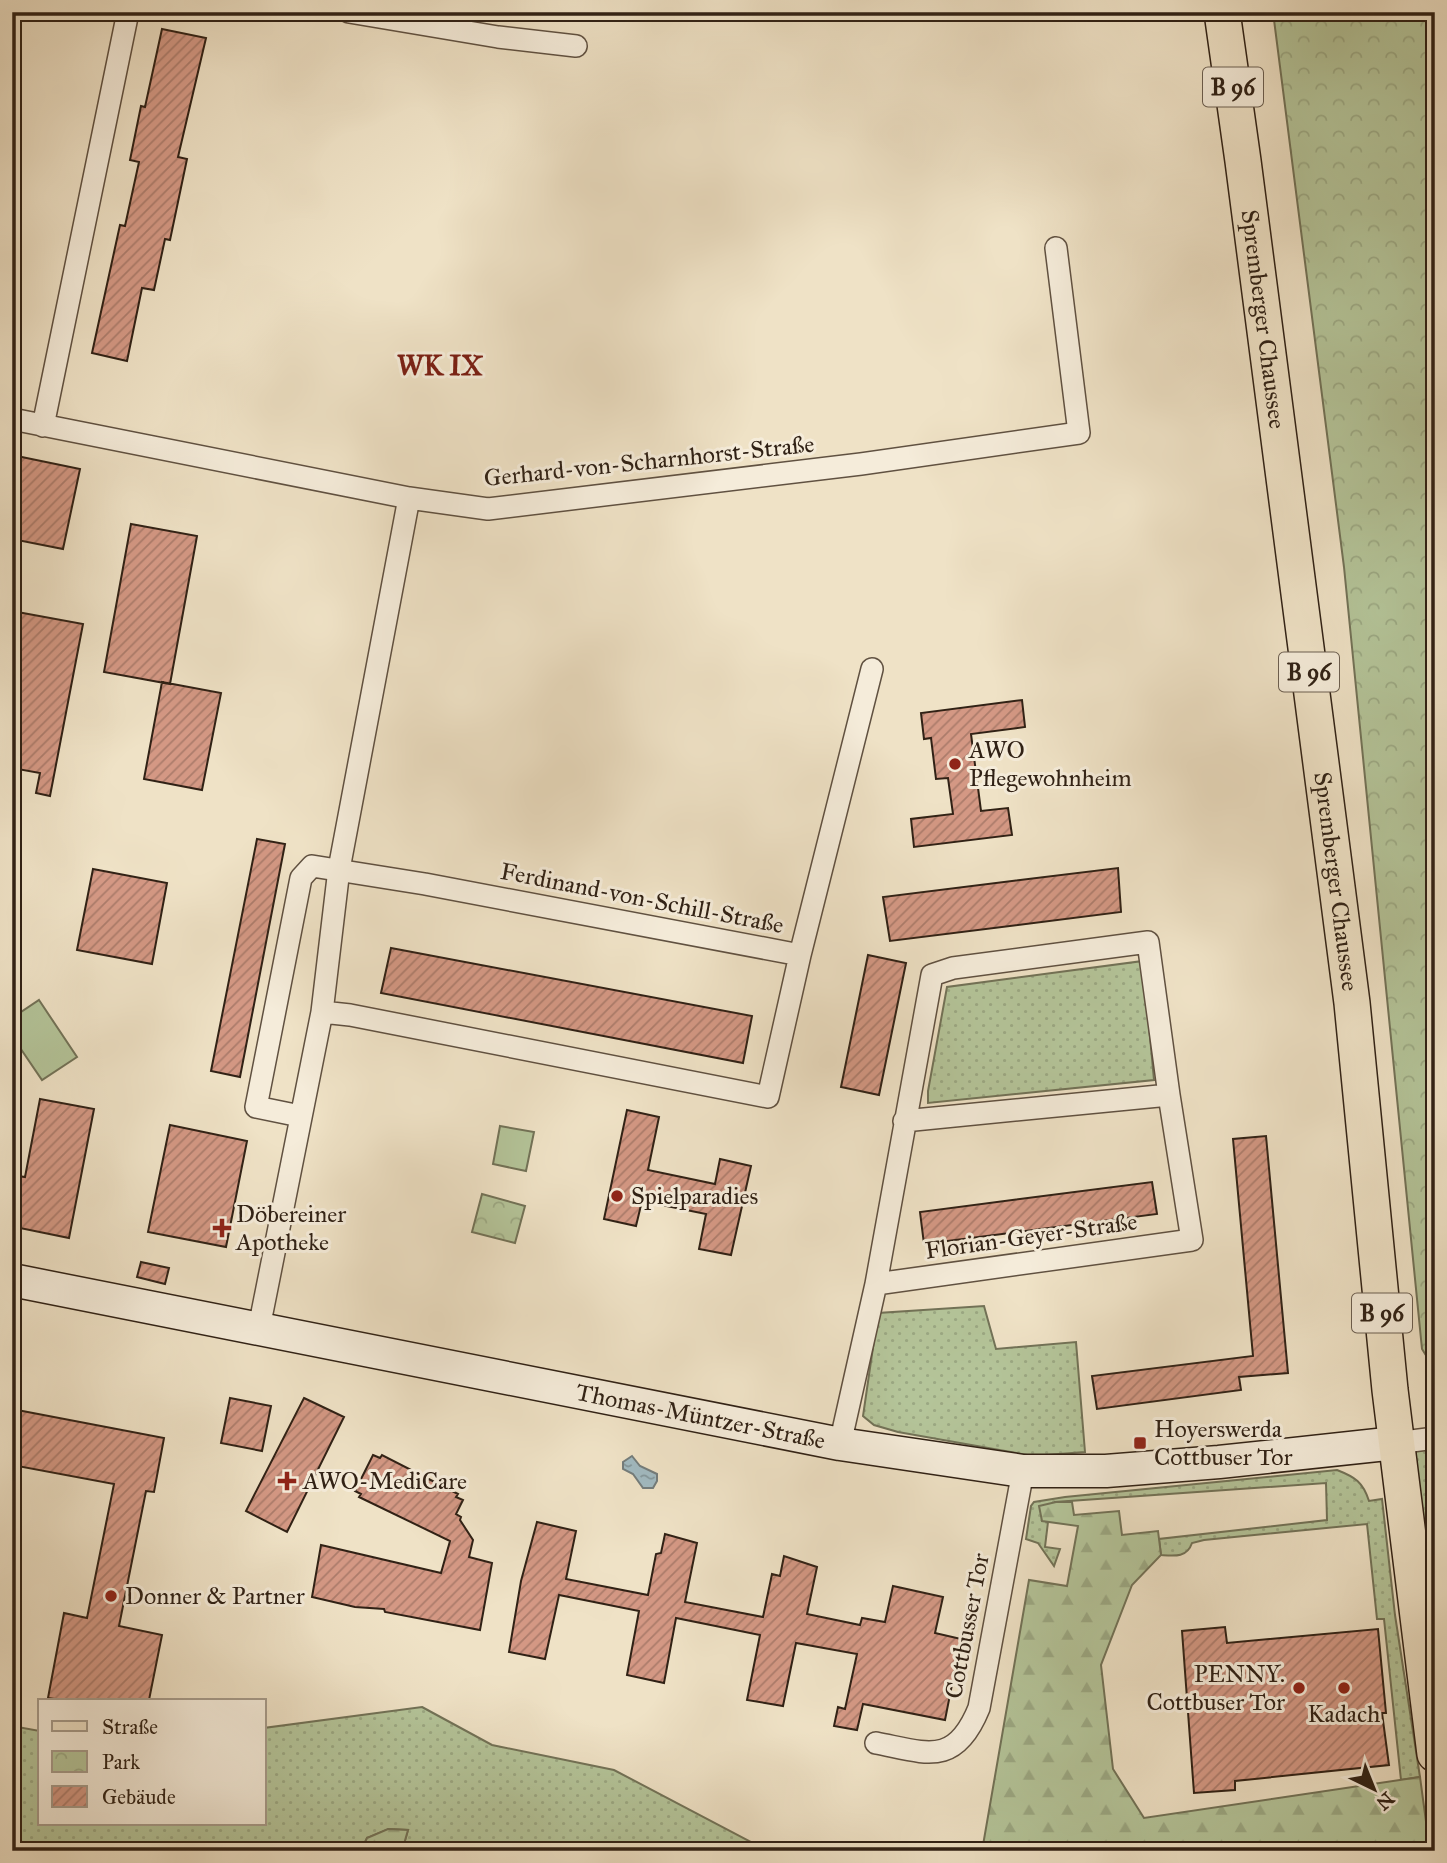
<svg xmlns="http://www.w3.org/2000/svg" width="1447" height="1863" viewBox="0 0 1447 1863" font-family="'IM FELL Great Primer',serif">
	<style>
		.grass { fill: url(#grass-dots); stroke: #727257; stroke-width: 2 }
		.forest { fill: url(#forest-firs); stroke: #727257; stroke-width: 2 }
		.park { fill: url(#park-crowns); stroke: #727257; stroke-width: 2 }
		.garden { fill: #b4c499; stroke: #727257; stroke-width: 2 }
		.water { fill: url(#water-ripples); stroke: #747d7c; stroke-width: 2 }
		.building { fill: url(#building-hatch); stroke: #302115; stroke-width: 2 }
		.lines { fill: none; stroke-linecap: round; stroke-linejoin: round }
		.street-casing { stroke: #605141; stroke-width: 24 }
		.secondary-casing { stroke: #302115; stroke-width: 35 }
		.primary-casing { stroke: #302115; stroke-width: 38 }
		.street { stroke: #f5ecda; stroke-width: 21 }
		.secondary { stroke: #f5ecda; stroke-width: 32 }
		.primary { stroke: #efe2c6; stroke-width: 35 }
		.poi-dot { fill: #8f2418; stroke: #f5ecda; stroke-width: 2.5 }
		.labels { text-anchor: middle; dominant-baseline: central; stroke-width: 6; stroke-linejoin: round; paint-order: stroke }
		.shield { fill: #f5ecda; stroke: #6b5e50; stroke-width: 2 }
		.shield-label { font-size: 23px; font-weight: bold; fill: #302115 }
		.street-label { font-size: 24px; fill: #302115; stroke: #f5ecda }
		.poi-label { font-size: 24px; fill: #302115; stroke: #f5ecda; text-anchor: start }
		.quarter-label { font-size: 28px; font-weight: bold; fill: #7a1f14; stroke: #f5ecda }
	</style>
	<defs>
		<pattern id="grass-dots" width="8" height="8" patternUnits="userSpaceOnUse" patternTransform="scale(1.75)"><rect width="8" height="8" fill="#b4c499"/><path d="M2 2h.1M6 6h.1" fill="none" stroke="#9ba883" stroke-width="1.8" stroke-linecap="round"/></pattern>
		<pattern id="forest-firs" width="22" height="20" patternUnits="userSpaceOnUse" patternTransform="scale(1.75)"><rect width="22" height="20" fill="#b4c499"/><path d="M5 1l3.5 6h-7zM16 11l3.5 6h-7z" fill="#9ba883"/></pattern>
		<pattern id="park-crowns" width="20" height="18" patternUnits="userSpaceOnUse" patternTransform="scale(1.75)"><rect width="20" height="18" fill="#b4c499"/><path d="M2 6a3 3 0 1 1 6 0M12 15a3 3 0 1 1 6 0" fill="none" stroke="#9ba883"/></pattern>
		<pattern id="water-ripples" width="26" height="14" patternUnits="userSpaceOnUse" patternTransform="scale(1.75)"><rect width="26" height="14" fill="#a1bac1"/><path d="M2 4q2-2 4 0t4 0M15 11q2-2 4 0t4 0" fill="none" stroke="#84979c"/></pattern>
		<pattern id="building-hatch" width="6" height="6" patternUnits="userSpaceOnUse" patternTransform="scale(1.75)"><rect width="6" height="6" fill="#d49884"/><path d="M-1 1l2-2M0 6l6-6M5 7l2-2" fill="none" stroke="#ac7c6b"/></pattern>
	</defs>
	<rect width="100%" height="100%" fill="#efe2c6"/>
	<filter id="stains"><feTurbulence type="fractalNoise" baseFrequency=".00286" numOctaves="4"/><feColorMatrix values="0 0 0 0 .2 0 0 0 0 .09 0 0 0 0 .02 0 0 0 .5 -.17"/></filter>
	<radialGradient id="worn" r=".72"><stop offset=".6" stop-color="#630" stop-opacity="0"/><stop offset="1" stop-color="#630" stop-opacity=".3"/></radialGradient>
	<!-- grass -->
	<path class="grass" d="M1143 961 1154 1080 928 1103V1091L947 987Z
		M984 1306 996 1349 1076 1342 1085 1452 1033 1456 898 1432 874 1425 863 1416 878 1313Z
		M1435 1440V1564L1403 1481 1399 1445Z
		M1337 1470C1355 1477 1363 1482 1369 1501L1382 1499 1395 1615 1420 1777 1401 1780 1384 1619H1377L1367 1524 1204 1540 1192 1543C1187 1558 1174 1556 1161 1555L1159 1539 1327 1520 1326 1483 1055 1502 1042 1520 1048 1522 1045 1547 1060 1549 1054 1566 1038 1543 1026 1539 1031 1506 1034 1502 1065 1497Z
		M422 1707 492 1745 614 1770 768 1851H402L408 1830 389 1829 367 1838 361 1851H12V1726L40 1731V1823H264V1728Z"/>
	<!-- forest -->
	<path class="forest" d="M1056 1502H1072L1074 1515 1119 1511 1122 1535 1158 1531 1161 1555 1132 1585 1101 1665 1113 1769 1144 1818 1420 1777 1430 1851H982L1029 1580 1067 1586 1078 1526 1042 1521 1039 1506Z
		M388 1829 408 1830 402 1851H361L367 1838Z"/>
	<!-- park -->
	<path class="park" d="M1273 12H1379L1401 16 1435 12V1370L1422 1349 1344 567Z
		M482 1194 525 1206 515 1243 472 1232Z"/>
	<!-- garden -->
	<path class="garden" d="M39 1000 77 1057 42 1080 12 1036V1018Z
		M500 1126 534 1132 526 1171 493 1164Z"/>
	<!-- water -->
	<path class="water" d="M632 1456 640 1466 657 1474V1481L653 1488H643L633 1474 623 1469V1462Z"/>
	<!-- building -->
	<path class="building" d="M162 29 206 38 178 157 187 159 170 240 165 239 154 290 142 288 127 361 92 353 120 225 125 226 139 162 130 160 141 106 145 107Z
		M12 455 80 469 63 549 12 539Z
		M131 524 197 536 170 684 104 672Z
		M12 611 83 624 50 796 36 793 40 773 12 768Z
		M162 682 221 693 202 790 144 779Z
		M1022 700 1025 727 971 734 981 811 1008 808 1012 835 914 847 911 819 953 814 948 778 936 779 931 738 924 739 921 713Z
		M257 839 285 844 240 1077 211 1071Z
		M1118 868 1121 912 890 941 883 897Z
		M93 869 167 883 152 964 77 950Z
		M391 948 752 1016 743 1063 381 993Z
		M868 955 906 963 879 1095 841 1087Z
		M40 1099 94 1109 69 1238 15 1227 20 1200 12 1199V1175L25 1177Z
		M627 1110 659 1117 648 1170 715 1184 720 1159 751 1166 731 1255 699 1249 706 1214 642 1201 636 1226 604 1219Z
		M170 1125 247 1141 226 1247 148 1232Z
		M1266 1136 1288 1373 1239 1377 1241 1390 1097 1409 1092 1376 1253 1356 1233 1139Z
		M1152 1182 1157 1214 924 1244 920 1212Z
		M141 1262 169 1268 165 1284 137 1277Z
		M230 1398 271 1406 262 1451 221 1443Z
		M304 1398 344 1417 287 1532 246 1511Z
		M12 1409 164 1438 154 1492 146 1491 119 1626 162 1635 149 1700H62L48 1698 64 1613 87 1618 114 1484 12 1465Z
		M373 1455 380 1458 382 1455 458 1494 456 1497 463 1500 456 1514 461 1517 460 1520 473 1540 469 1557 492 1563 480 1630 385 1612 384 1609 355 1607 312 1597 321 1545 441 1573 450 1541 359 1497 361 1494 355 1491Z
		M537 1522 576 1531 566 1579 648 1595 656 1554 661 1553 665 1534 697 1543 685 1602 763 1617 772 1574 780 1576 784 1556 817 1567 807 1614 860 1625 862 1618 885 1622 893 1586 943 1597 935 1633 961 1639 945 1720 863 1704 857 1730 834 1726 838 1707 845 1709 857 1654 796 1643 783 1706 747 1700 760 1635 676 1618 664 1683 627 1675 639 1611 559 1595 545 1659 509 1652 521 1581Z
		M1225 1627 1227 1643 1378 1629 1386 1713H1382L1389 1765 1235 1781V1790L1194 1793 1182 1631Z"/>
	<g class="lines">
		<defs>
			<path id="street" d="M349 12 498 37 576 46
				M1435 12V13
				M12 419 409 498 488 509 861 464 1079 433 1056 248
				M43 426 128 12
				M800 955 872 669
				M300 1116 256 1107 301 878 312 866 425 884 800 955 768 1097 350 1015 322 1012
				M904 1121 1169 1095
				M259 1328 322 1012 339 869 409 498
				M1396 1443 1435 1438
				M840 1444 876 1284 932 975 953 968 1148 942 1169 1095 1192 1240 876 1284
				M876 1743C927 1753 955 1767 979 1708L1023 1471"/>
			<g id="secondary">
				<path id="s1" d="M12 1280 840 1444 1023 1471H1106L1219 1462 1396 1443"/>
			</g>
			<g id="primary">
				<path id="s2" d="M1222 12 1243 161 1352 1003 1390 1390 1435 1754"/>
			</g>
		</defs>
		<!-- street casing -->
		<use href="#street" class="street-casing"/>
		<!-- secondary casing -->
		<use href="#secondary" class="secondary-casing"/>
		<!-- primary casing -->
		<use href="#primary" class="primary-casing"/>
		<!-- street -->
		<use href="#street" class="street"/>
		<!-- secondary -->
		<use href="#secondary" class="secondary"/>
		<!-- primary -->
		<use href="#primary" class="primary"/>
	</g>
	<!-- markers -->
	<g class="poi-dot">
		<circle cx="955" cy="764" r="7"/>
		<circle cx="617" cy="1196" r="7"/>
		<path d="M218.5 1217.5h7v7h7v7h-7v7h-7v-7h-7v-7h7z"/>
		<rect x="1133" y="1436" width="14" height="14" rx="3.5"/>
		<path d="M283.5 1470.5h7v7h7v7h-7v7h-7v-7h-7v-7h7z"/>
		<circle cx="111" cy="1596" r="7"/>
		<circle cx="1299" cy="1688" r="7"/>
		<circle cx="1344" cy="1688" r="7"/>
	</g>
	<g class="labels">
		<!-- shield labels -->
		<g class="shield">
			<rect x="1203" y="67.5" width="60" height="39" rx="5"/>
			<rect x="1279" y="652.5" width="60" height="39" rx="5"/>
			<rect x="1352" y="1293.5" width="60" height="39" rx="5"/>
		</g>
		<g class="shield-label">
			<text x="1233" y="87">B 96</text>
			<text x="1309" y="672">B 96</text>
			<text x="1382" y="1313">B 96</text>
		</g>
		<!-- street labels -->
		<g class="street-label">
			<text stroke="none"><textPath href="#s2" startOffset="310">Spremberger Chaussee</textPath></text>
			<text transform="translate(649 461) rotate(-6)">Gerhard-von-Scharnhorst-Straße</text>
			<text stroke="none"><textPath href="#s2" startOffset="877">Spremberger Chaussee</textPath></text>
			<text transform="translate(642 898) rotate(11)">Ferdinand-von-Schill-Straße</text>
			<text transform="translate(1031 1236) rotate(-8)">Florian-Geyer-Straße</text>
			<text stroke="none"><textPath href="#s1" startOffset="702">Thomas-Müntzer-Straße</textPath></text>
			<text transform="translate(967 1626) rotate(-79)">Cottbusser Tor</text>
		</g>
		<!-- poi labels -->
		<g class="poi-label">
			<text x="969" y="750">AWO<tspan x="969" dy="28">Pflegewohnheim</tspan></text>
			<text x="631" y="1196">Spielparadies</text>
			<text x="236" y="1214">Döbereiner<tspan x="236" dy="28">Apotheke</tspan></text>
			<text x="1154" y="1429">Hoyerswerda<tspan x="1154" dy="28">Cottbuser Tor</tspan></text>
			<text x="303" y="1481">AWO-MediCare</text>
			<text x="125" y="1596">Donner &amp; Partner</text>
			<text x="1285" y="1674" text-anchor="end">PENNY.<tspan x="1285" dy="28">Cottbuser Tor</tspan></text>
			<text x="1344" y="1714" text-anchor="middle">Kadach</text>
		</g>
		<!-- quarter labels -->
		<g class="quarter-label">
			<text x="440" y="365">WK IX</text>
		</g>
	</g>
	<!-- margin -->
	<rect width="1447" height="1863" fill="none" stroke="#efe2c6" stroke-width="42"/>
	<rect x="14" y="14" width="1419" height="1835" fill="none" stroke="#302115" stroke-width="3.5"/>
	<rect x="21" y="21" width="1405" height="1821" fill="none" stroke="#302115" stroke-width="2"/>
	<!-- legend -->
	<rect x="38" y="1699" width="228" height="126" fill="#f5ecda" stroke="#a69b8b" stroke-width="2"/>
	<rect x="52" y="1721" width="35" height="10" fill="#efe2c6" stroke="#a69b8b" stroke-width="2"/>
	<text x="102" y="1734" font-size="21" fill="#302115">Straße</text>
	<rect x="52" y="1751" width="35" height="21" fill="url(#park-crowns)" stroke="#a69b8b" stroke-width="2"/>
	<text x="102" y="1769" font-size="21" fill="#302115">Park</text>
	<rect x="52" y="1786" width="35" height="21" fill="url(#building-hatch)" stroke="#a69b8b" stroke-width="2"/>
	<text x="102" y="1804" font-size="21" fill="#302115">Gebäude</text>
	<!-- north arrow -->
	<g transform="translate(1374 1789) rotate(137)" stroke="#f5ecda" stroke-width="5" paint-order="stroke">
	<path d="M0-5L12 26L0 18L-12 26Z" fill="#302115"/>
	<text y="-10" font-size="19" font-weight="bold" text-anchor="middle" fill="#302115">N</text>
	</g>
	<rect width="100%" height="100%" filter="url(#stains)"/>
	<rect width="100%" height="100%" fill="url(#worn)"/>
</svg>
